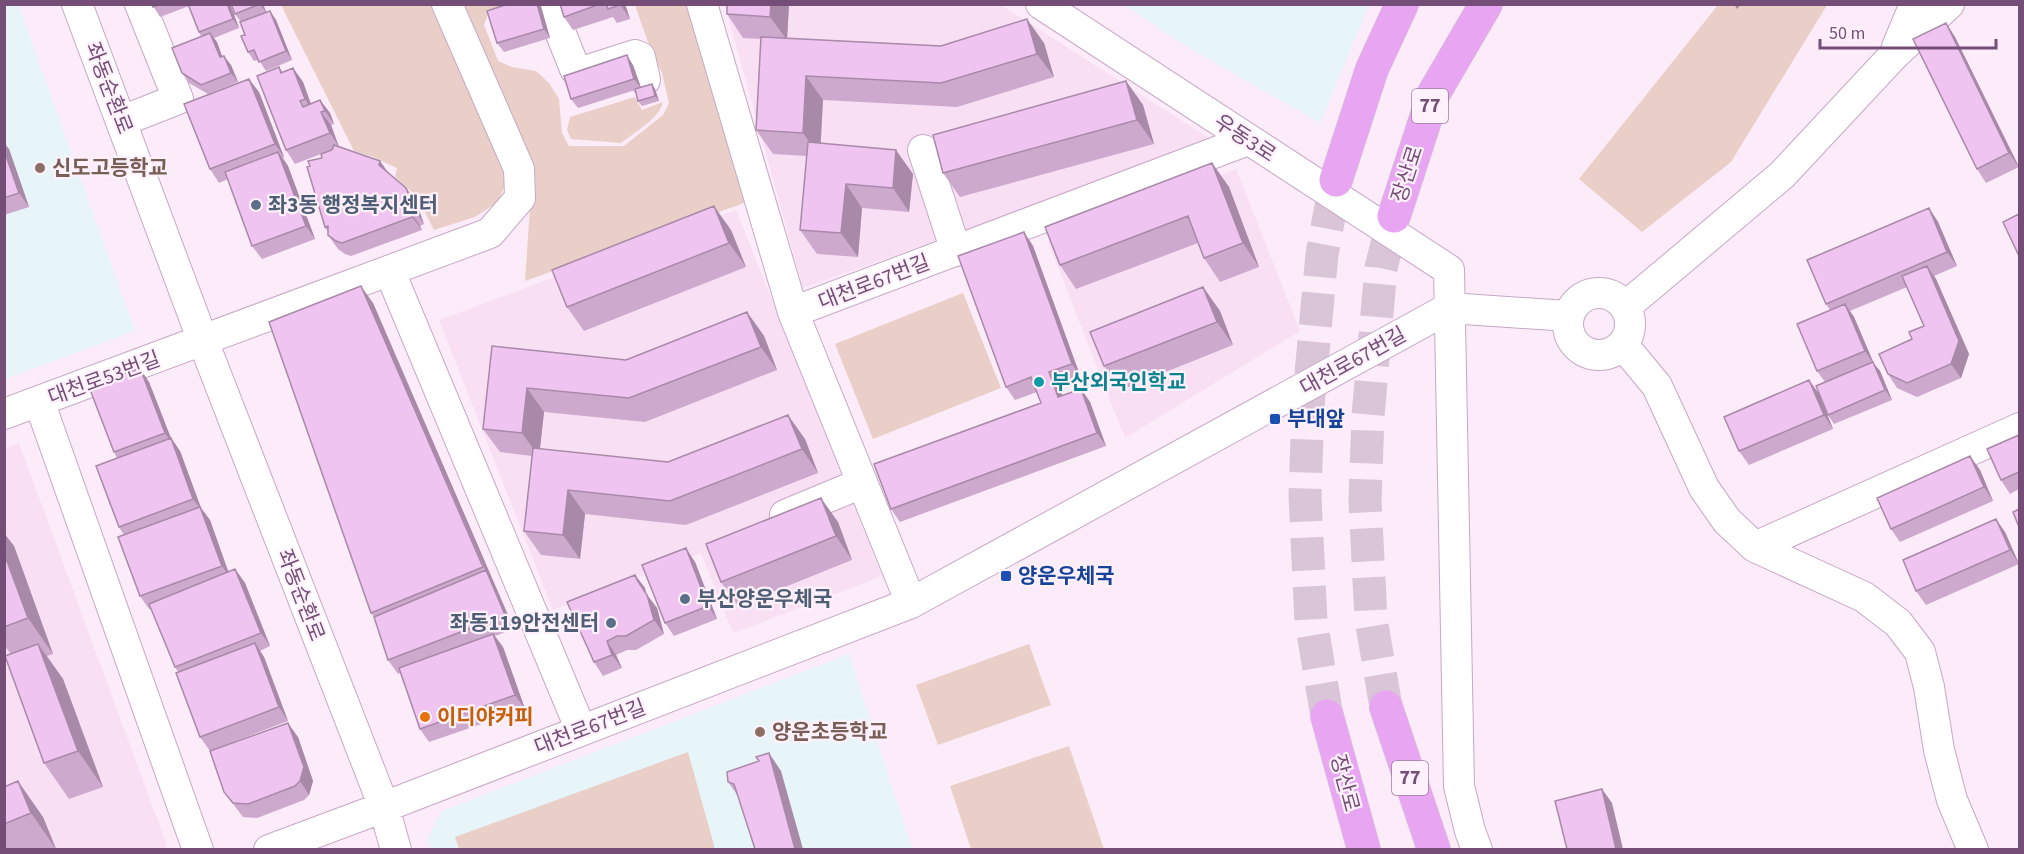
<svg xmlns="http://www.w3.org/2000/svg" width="2024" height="854" viewBox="0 0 2024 854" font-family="'Source Sans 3','Noto Sans KR',sans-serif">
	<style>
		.residential { fill: #f8dff4 }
		.education { fill: #e7f5f9 }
		.green { fill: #eacfc9 }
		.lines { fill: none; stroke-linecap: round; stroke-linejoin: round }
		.highway-tunnel { stroke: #dac4d8; stroke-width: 33; stroke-dasharray: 33 16; stroke-linecap: butt }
		.minor-casing { stroke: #c6a8c6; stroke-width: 32 }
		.highway-casing { stroke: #d5cad6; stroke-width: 34 }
		.minor { stroke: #fff; stroke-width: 30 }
		.highway { stroke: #e7a5f2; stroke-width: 33 }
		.wall { fill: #cea9ce }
		.shaded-wall { fill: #a889a8 }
		.building { fill: #f0c4f0; stroke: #a889a8; stroke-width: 1.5 }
		.education-dot { fill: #8d6e63; stroke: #fef1fc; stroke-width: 2 }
		.service-dot { fill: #5c6f8a; stroke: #fef1fc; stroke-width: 2 }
		.culture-dot { fill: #0f9aa8; stroke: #fef1fc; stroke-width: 2 }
		.transit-dot { fill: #1a4fb4; stroke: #fef1fc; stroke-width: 2 }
		.food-dot { fill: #e8710a; stroke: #fef1fc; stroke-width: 2 }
		.labels { text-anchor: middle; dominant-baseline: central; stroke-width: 4.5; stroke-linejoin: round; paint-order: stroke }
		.shield { fill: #fef1fc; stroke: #9d7f9e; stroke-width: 1.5 }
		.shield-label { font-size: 20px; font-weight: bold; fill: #744e76 }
		.street-label { font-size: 21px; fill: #744e76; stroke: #fef1fc }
		.education-label { font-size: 21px; font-weight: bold; fill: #785e54; stroke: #fef1fc; text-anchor: start }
		.service-label { font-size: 21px; font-weight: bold; fill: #4e5e75; stroke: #fef1fc; text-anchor: start }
		.culture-label { font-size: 21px; font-weight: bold; fill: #0d838f; stroke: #fef1fc; text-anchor: start }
		.transit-label { font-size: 21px; font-weight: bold; fill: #164399; stroke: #fef1fc; text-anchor: start }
		.food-label { font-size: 21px; font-weight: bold; fill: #c56008; stroke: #fef1fc; text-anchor: start }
	</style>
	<rect width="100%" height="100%" fill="#fcebf8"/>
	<!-- residential -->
	<path class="residential" d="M725 5H1001L1215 142 803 288Z
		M1236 169 1300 331 1125 438 1048 242Z
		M736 210 882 576 733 633 701 553 553 610 439 320Z
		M19 443 167 846 159 850H5L4 449Z"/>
	<!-- education -->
	<path class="education" d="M18 4 135 331 5 379 4 5Z
		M1124 5H1369L1320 123 1184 45Z
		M849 654 912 849 431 850 428 838 442 811Z"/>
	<!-- green -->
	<path class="green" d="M281 5H437L509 175 498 202 475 217 434 230 417 197 395 177 397 168 373 157 354 151Z
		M458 5H506L489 10 484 25 498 61 512 67 536 71 549 83 559 99 562 133 569 146H624L663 115 669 103 662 73 651 51 635 5H690L747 202 525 281 532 177Z
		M1718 5H1827L1731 162 1642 232 1579 179Z
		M635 97 642 110 663 102C659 119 635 132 621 143L571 139 567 130 570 117Z
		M963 293 1001 388 873 439 835 344Z
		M1029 644 1051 705 938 745 916 685Z
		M1069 746 1104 849H971L950 786Z
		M688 752 715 849H459L455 837Z"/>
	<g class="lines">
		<!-- highway-tunnel -->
		<path class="highway-tunnel" d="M1386 707 1371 619 1365 501 1368 416 1381 268 1394 216
			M1327 716 1311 621 1305 496 1308 406 1322 254 1336 180"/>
		<defs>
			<path id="minor" d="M77 4 203 341 384 807 396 850
				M549 4 575 69 582 72 635 55 640 57 645 80
				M702 4 793 312 911 603
				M1041 4 1449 270 1459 786 1470 831 1477 850
				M1897 47 1915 4
				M122 121 178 99 140 4
				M923 150 956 251
				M390 272 581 730
				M1568 324a31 31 0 1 1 62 0a31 31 0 1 1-62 0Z
				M1625 307 1782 175 1894 55 1949 4
				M793 312 1248 140
				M1623 345 1657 386 1704 488 1727 521 1755 547 1864 597 1898 623 1920 652 1929 687 1939 750 1952 800 1973 850
				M39 401 198 850
				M4 414 490 233 520 198 519 169 447 4
				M785 515 862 483
				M1755 547 2020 428
				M269 850 384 807 911 603 1449 308 1568 316"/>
			<path id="highway" d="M1336 180 1372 69 1402 4
				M1394 216 1434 93 1486 4
				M1386 707 1434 850
				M1327 716 1364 850"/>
		</defs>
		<!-- minor casing -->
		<use href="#minor" class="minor-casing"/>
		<!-- highway casing -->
		<use href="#highway" class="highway-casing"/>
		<!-- minor -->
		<use href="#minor" class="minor"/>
		<!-- highway -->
		<use href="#highway" class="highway"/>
	</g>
	<!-- wall -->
	<path class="wall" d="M152 4H230L239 28 214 38 217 42 222 56 231 65 238 82 208 94 189 83 182 73 201 36 199 32 189 6 160 17Z
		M231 4H263L266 12 270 11 276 20 292 60 266 71 259 60 254 61 248 52 245 35 241 22 235 14Z
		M508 4H540L550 38 504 52 497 43Z
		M560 4H625L630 19 617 23 613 17 573 30 564 17Z
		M789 4 787 38 941 46 1044 43 1054 77 957 107 823 100 820 144 913 174 909 212 862 208 858 257 817 254 800 230 807 156 773 154 756 130 761 39 743 38 727 14Z
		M1946 23 1955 37 2019 167 1986 183 1977 169Z
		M633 65 641 87 652 84 655 89 659 101 642 106 638 101 635 90 578 108 571 99Z
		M279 67 283 72 293 68 303 82 311 104 320 100 330 113 334 124 331 125 339 147 390 175 406 188 416 202 424 224 420 226 422 230 351 256 345 254 338 249 328 235V232L325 227 310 166 322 158 321 154 295 164 286 150Z
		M1126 81 1143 105 1154 144 960 197 943 173Z
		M259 92 284 157 283 158 288 166 315 239 262 259 252 246 228 179 219 183 210 169Z
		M4 143 9 149 29 207 4 215Z
		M1212 163 1229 187 1259 267 1220 282 1204 258 1198 243 1076 289 1060 265Z
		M1929 208 1938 222 1957 266 1934 276 1936 279 1969 354 1961 378 1917 397 1897 388 1888 374 1912 339 1924 326 1907 287 1850 311 1854 317 1874 364 1880 371 1892 400 1834 424 1828 415 1825 382 1817 371 1830 310 1826 304Z
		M731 230 746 267 584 331 567 307Z
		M1024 232 1033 246 1081 378 1059 386 1062 396 1081 389 1090 402 1106 446 900 522 891 509 1041 403 1037 392 1015 400 1006 387Z
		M1203 287 1220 311 1233 345 1121 390 1104 366Z
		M373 303 514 629 495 636 503 647 525 709 429 742 420 729 400 673 398 674 388 660 374 617 371 613Z
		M747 312 764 336 777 370 645 422 544 412 540 449 668 462 805 439 818 473 686 525 585 514 580 559 541 555 524 531 532 456 500 452 483 429 492 346 626 360Z
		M1809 380 1819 394 1833 429 1749 465 1739 451Z
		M149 382 171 438 180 451 201 508 210 520 228 572 235 569 245 583 270 646 260 651 264 657 288 721 210 751 200 737 178 672 175 667 151 609H149L140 596 124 535 119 527 117 458 114 452Z
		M2019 435V489L2010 494 2001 480Z
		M1970 456 1980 470 1993 501 1900 542 1891 529Z
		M838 522 852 560 738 606 721 582Z
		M2005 532 2019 564 1926 605 1916 591Z
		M4 533 14 546 53 654 47 656 63 679 103 787 69 799 44 763 11 654 4 645Z
		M695 562 717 619 674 636 665 623Z
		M635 575 645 588 646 593 657 608 664 634 636 650H627L616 655 622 668 603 676 594 662Z
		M298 737 313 781 309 795 304 800 257 818 243 817 224 792Z
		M781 771 738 796 728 782Z
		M4 787 43 817 56 849H4Z"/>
	<!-- shaded-wall -->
	<path class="shaded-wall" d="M227 4H230L239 28 233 19Z
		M260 4H263L267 14Z
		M537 4H540L541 6 550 38 544 29Z
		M620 4H625L630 19Z
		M771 4H789L787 40 770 17Z
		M1734 4H1741L1737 9Z
		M270 11 276 20 292 60 286 51Z
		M1027 19 1044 43 1054 77 1037 54Z
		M1946 23 1955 37 2019 167 2009 153Z
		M210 33 217 42 226 67 220 57Z
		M627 55 633 65 641 88 634 79Z
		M224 56 231 65 238 82 231 73Z
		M293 68 303 82 314 113 305 99Z
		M806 76 823 100 820 157 803 133Z
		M249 79 259 92 284 157 275 144Z
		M1126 81 1143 105 1154 144 1137 120Z
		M652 84 655 89 659 101 655 96Z
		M320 100 330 113 334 124 325 111Z
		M321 112 331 125 339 147 330 133Z
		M4 143 9 149 29 207 19 193 4 150Z
		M896 150 913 174 909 212 893 188Z
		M278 152 288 166 315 239 306 226Z
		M380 161 390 175 379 165Z
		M1212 163 1229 187 1259 267 1243 243Z
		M846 184 862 208 858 257 841 233Z
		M406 188 416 202 424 224 415 210Z
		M714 206 731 230 746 267 729 243Z
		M1929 208 1938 222 1957 266 1947 252Z
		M411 212 420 226 422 230 412 217Z
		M1024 232 1033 246 1081 378 1072 364Z
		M1927 266 1936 279 1969 354 1961 378 1951 364Z
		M361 286 373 303 514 629 505 615Z
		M1203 287 1220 311 1233 345 1217 322Z
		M1845 304 1854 317 1874 364 1880 371 1892 400 1885 390 1873 363 1865 351Z
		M747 312 764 336 777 370 761 347Z
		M140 368 149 382 172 441 171 438 180 451 201 508 210 520 231 579 222 566 202 511 193 499 174 447 165 433Z
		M1049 372 1059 386 1068 411 1058 397Z
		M1809 380 1819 394 1833 429 1824 415Z
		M527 388 544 412 539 457 522 433Z
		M1081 389 1090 402 1106 446 1097 433Z
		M788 415 805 439 818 473 802 449Z
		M1970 456 1980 470 1993 501 1984 487Z
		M568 490 585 514 580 559 563 535Z
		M821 498 838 522 852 560 836 536Z
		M1996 519 2005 532 2019 564 2010 550Z
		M4 533 14 546 53 654 28 618 4 553Z
		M686 548 695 562 717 619 708 606Z
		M235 569 245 583 270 646 261 633Z
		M635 575 645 588 646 594 637 580Z
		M647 595 657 608 664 634 654 620Z
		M493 634 503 647 525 709 515 695Z
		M607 641 616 655 622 668 612 655Z
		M255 643 264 657 288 721 279 707Z
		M38 644 63 679 103 787 78 751Z
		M288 723 298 737 313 781 309 795 300 781Z
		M769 753 781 771 803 849H795Z
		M18 781 43 817 56 849 31 813Z
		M1602 789 1612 803 1623 849H1616Z"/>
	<!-- building -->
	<path class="building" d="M152 4H161L153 7Z
		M188 4H227L233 19 199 32Z
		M231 4H260L235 14Z
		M508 4H537L544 29 497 43 487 11Z
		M560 4H600L564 17Z
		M606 4H620V5L608 9Z
		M727 4H771L770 17 727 14Z
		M270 11 286 51 259 62 254 50 248 52 241 36 245 35 240 22Z
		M1027 19 1037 54 941 83 806 76 803 133 756 130 761 37 941 46Z
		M1946 23 2009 153 1977 169 1913 39Z
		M210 33 220 57 224 56 231 73 201 85 182 73 172 48Z
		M627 55 634 79 571 99 564 76Z
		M279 67 281 73 293 68 305 99 300 101 303 107 320 100 325 111 321 112 330 133 286 150 257 76Z
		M249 79 275 144 210 169 184 104Z
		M1126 81 1137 120 943 173 933 135Z
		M652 84 655 96 638 101 635 89Z
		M808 142 896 150 893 188 846 184 841 233 800 230Z
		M334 145 380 161 379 165 406 188 415 210 411 212 412 217 342 243 336 241 328 235V226L325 227 307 167 310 166 308 161 322 158 321 154 332 150Z
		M4 150 19 193 4 198Z
		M278 152 306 226 252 246 225 172Z
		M1212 163 1243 243 1204 258 1188 216 1060 265 1045 227Z
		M714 206 729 243 567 307 552 270Z
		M1929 208 1947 252 1826 304 1807 260Z
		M2019 214V256L2003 222Z
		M1024 232 1072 364 1049 372 1058 397 1081 389 1097 433 891 509 874 464 1041 403 1031 377 1006 387 958 256Z
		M1927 266 1959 341 1951 364 1907 383 1888 374 1879 354 1912 339 1909 332 1924 326 1902 276Z
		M361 286 483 567 371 613 269 322Z
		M1203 287 1217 322 1104 366 1090 332Z
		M1845 304 1865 351 1817 371 1797 324Z
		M747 312 761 347 629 398 527 388 522 433 483 429 492 346 626 360Z
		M1873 362 1885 390 1828 415 1816 386Z
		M140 368 165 433 114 452 89 387Z
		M1809 380 1824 415 1739 451 1724 417Z
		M788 415 802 449 670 501 568 490 563 535 524 531 533 448 668 462Z
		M2019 435V472L2001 480 1987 449Z
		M171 438 193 499 119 527 96 466Z
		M1970 456 1984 487 1891 529 1877 498Z
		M821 498 836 536 721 582 706 544Z
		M200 507 222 566 140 596 118 537Z
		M2019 509V527L2013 512Z
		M1996 519 2010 550 1916 591 1903 560Z
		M686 548 708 606 665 623 642 565Z
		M4 553 28 618 4 627Z
		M235 569 261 633 175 667 149 604Z
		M486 570 505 615 388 660 374 617Z
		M635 575 637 580 647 595 654 620 626 636H617L607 641 612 655 594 662 567 602Z
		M493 634 515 695 420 729 399 668Z
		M255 643 279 707 200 737 176 673Z
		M38 644 78 751 44 763 5 656Z
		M288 723 304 767 300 781 295 786 248 804 233 803 224 792 210 751Z
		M769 753 795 849H755L734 784 728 782 727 772 759 761 756 757Z
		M18 781 31 813 4 824V787Z
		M1602 789 1616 849H1567L1555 801Z"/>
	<!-- markers -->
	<g class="education-dot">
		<circle cx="40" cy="168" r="6"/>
		<circle cx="760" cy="732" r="6"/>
	</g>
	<g class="service-dot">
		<circle cx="256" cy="205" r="6"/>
		<circle cx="685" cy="599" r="6"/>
		<circle cx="611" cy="623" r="6"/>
	</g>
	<circle class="culture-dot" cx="1039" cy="382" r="6"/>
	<g class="transit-dot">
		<rect x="1269" y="413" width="12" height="12" rx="3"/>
		<rect x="1000" y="570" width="12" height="12" rx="3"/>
	</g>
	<circle class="food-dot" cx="425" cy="717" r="6"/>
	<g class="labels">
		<!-- shield labels -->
		<g class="shield">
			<rect x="1412" y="89" width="36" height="34" rx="4.5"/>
			<rect x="1392" y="761" width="36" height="34" rx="4.5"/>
		</g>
		<g class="shield-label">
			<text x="1430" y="106">77</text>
			<text x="1410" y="778">77</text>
		</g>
		<!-- street labels -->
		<g class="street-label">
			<text transform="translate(109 88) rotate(69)">좌동순환로</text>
			<text transform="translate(1245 138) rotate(33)">우동3로</text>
			<text transform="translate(1407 174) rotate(-72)">장산로</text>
			<text transform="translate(874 282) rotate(-21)">대천로67번길</text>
			<text transform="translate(1353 361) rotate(-29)">대천로67번길</text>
			<text transform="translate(104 378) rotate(-20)">대천로53번길</text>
			<text transform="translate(301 595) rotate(69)">좌동순환로</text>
			<text transform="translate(590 727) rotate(-21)">대천로67번길</text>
			<text transform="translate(1345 783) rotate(75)">장산로</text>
		</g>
		<!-- education labels -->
		<g class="education-label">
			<text x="52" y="168">신도고등학교</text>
			<text x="772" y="732">양운초등학교</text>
		</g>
		<!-- service labels -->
		<g class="service-label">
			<text x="268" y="205">좌3동 행정복지센터</text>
			<text x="697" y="599">부산양운우체국</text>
			<text x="599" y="623" text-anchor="end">좌동119안전센터</text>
		</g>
		<!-- culture labels -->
		<g class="culture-label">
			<text x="1051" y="382">부산외국인학교</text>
		</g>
		<!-- transit labels -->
		<g class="transit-label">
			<text x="1287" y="419">부대앞</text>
			<text x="1018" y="576">양운우체국</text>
		</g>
		<!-- food labels -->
		<g class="food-label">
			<text x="437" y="717">이디야커피</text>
		</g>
	</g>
	<!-- border -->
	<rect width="2024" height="854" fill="none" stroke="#744e76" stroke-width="12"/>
	<!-- scale -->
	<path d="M1820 39v9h176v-9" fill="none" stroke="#744e76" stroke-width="3"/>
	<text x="1829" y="39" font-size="18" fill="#744e76" stroke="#fef1fc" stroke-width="4.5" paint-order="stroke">50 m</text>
</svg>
